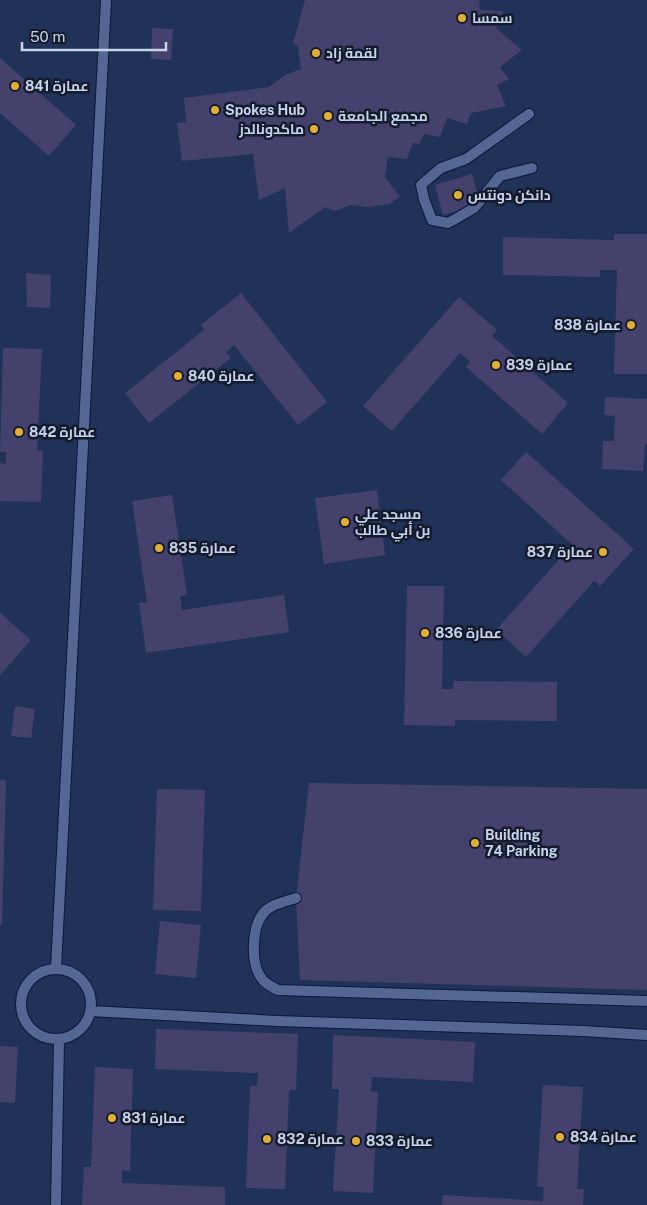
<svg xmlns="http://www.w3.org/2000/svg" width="647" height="1205" viewBox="0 0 647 1205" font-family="'Public Sans',Cairo,sans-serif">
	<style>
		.building { fill: #44426d }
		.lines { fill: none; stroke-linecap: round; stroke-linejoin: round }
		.service-casing { stroke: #0a183c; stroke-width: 12 }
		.service { stroke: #546792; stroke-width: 10 }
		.poi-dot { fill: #e1af34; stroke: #131b2c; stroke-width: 2 }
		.labels { text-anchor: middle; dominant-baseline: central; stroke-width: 5; stroke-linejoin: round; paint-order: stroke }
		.poi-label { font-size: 14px; font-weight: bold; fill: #c8d3eb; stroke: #131b2c; text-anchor: start }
	</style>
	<rect width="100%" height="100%" fill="#213258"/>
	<!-- building -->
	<path class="building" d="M305 0H479L480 10 503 11 496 28 522 50 500 67 509 79 497 85 506 106 471 113 467 124 447 118 440 137 424 134 419 144 413 143 407 159 388 157 385 177 400 197 389 204 368 207 351 205 335 211 325 207 289 233 285 188 259 200 253 154 182 161 177 123 186 122 184 98 269 87 285 75 301 69 298 47 293 43Z
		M152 28 173 29 171 60 151 59Z
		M0 58 76 125 49 156 0 113Z
		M472 174 480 204 443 215 435 185Z
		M614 234H647V374H614L617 270H600V277L503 275V237L614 240Z
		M26 273 51 275 50 308 27 307Z
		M241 293 327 402 298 425 234 345 226 352 231 358 149 423 125 393 204 330 201 325Z
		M459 297 497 330 492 336 568 403 542 434 466 367 470 362 460 353 392 431 363 406Z
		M3 348 42 349 37 451H43L41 502 0 501V463L6 464V452H0Z
		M605 397 647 399V444H645L643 471 602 469 603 441H614L615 416 604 415Z
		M526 452 634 549 600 586 594 581 526 657 496 630 563 555 568 559 577 549 501 480Z
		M377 490 385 555 324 564 315 498Z
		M172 495 187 595 180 596 182 610 284 595 289 632 146 653 139 603 147 602 132 501Z
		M407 586H444L442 689H453L454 681 557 682V721L455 720V726L404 725Z
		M0 613 31 640 0 675Z
		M15 706 35 709 31 738 11 736Z
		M0 780H6L2 925H0Z
		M309 783 647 789V990L300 980 296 898Z
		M157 789 205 790 201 911 153 910Z
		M160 921 201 925 196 978 155 974Z
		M156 1029 298 1034 296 1090H289L285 1189 246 1188 250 1086H257L258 1073 155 1069Z
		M333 1035 475 1042 473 1082 372 1077 371 1091 378 1092 373 1193 333 1191 339 1089H332Z
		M0 1046 18 1047 15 1103 0 1102Z
		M95 1067 133 1069 130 1171 122 1170V1183L225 1187V1205H82L84 1167H91Z
		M543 1085 583 1087 577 1189H584L583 1205H442L443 1195 543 1201 544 1187 537 1186Z"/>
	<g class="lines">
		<defs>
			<path id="service" d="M529 114 466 159 441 168 421 185 424 199 432 220 448 223 457 218 474 208 500 176 532 168
				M296 898C284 902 270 904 262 915 252 929 251 962 260 976 264 983 270 986 278 990L647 1001
				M56 968 106 0
				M21 1004a35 35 0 1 1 70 0a35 35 0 1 1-70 0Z
				M90 1011 277 1021 583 1031 647 1035
				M56 1205 59 1040"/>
		</defs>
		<!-- service casing -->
		<use href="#service" class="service-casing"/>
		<!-- service -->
		<use href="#service" class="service"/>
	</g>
	<!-- markers -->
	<g class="poi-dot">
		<circle cx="462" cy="18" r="5"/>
		<circle cx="316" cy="53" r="5"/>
		<circle cx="15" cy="86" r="5"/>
		<circle cx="215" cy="110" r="5"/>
		<circle cx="328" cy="116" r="5"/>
		<circle cx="314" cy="129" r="5"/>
		<circle cx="458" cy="195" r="5"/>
		<circle cx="631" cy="325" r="5"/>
		<circle cx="496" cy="365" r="5"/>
		<circle cx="178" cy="376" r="5"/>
		<circle cx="19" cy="432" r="5"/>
		<circle cx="345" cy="522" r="5"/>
		<circle cx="159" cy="548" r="5"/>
		<circle cx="603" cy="552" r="5"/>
		<circle cx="425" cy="633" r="5"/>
		<circle cx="475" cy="843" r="5"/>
		<circle cx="112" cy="1118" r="5"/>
		<circle cx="560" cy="1137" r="5"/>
		<circle cx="267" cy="1139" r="5"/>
		<circle cx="356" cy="1141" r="5"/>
	</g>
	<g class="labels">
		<!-- poi labels -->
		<g class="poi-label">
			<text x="472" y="18">سمسا</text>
			<text x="326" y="53">لقمة زاد</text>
			<text x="25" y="86">عمارة 841</text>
			<text x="225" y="110">Spokes Hub</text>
			<text x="338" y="116">مجمع الجامعة</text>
			<text x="304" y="129" text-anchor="end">ماكدونالدز</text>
			<text x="468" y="195">دانكن دونتس</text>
			<text x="621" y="325" text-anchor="end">عمارة 838</text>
			<text x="506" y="365">عمارة 839</text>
			<text x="188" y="376">عمارة 840</text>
			<text x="29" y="432">عمارة 842</text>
			<text x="355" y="514">مسجد علي<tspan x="355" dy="16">بن أبي طالب</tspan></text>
			<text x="169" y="548">عمارة 835</text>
			<text x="593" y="552" text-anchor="end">عمارة 837</text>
			<text x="435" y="633">عمارة 836</text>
			<text x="485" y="835">Building<tspan x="485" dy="16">74 Parking</tspan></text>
			<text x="122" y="1118">عمارة 831</text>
			<text x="570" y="1137">عمارة 834</text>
			<text x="277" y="1139">عمارة 832</text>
			<text x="366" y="1141">عمارة 833</text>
		</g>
	</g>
	<!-- scale -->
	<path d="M22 42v8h144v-8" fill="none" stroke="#c8d3eb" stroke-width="2.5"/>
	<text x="30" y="42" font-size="15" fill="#c8d3eb" stroke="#131b2c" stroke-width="4" paint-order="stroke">50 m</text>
</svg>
